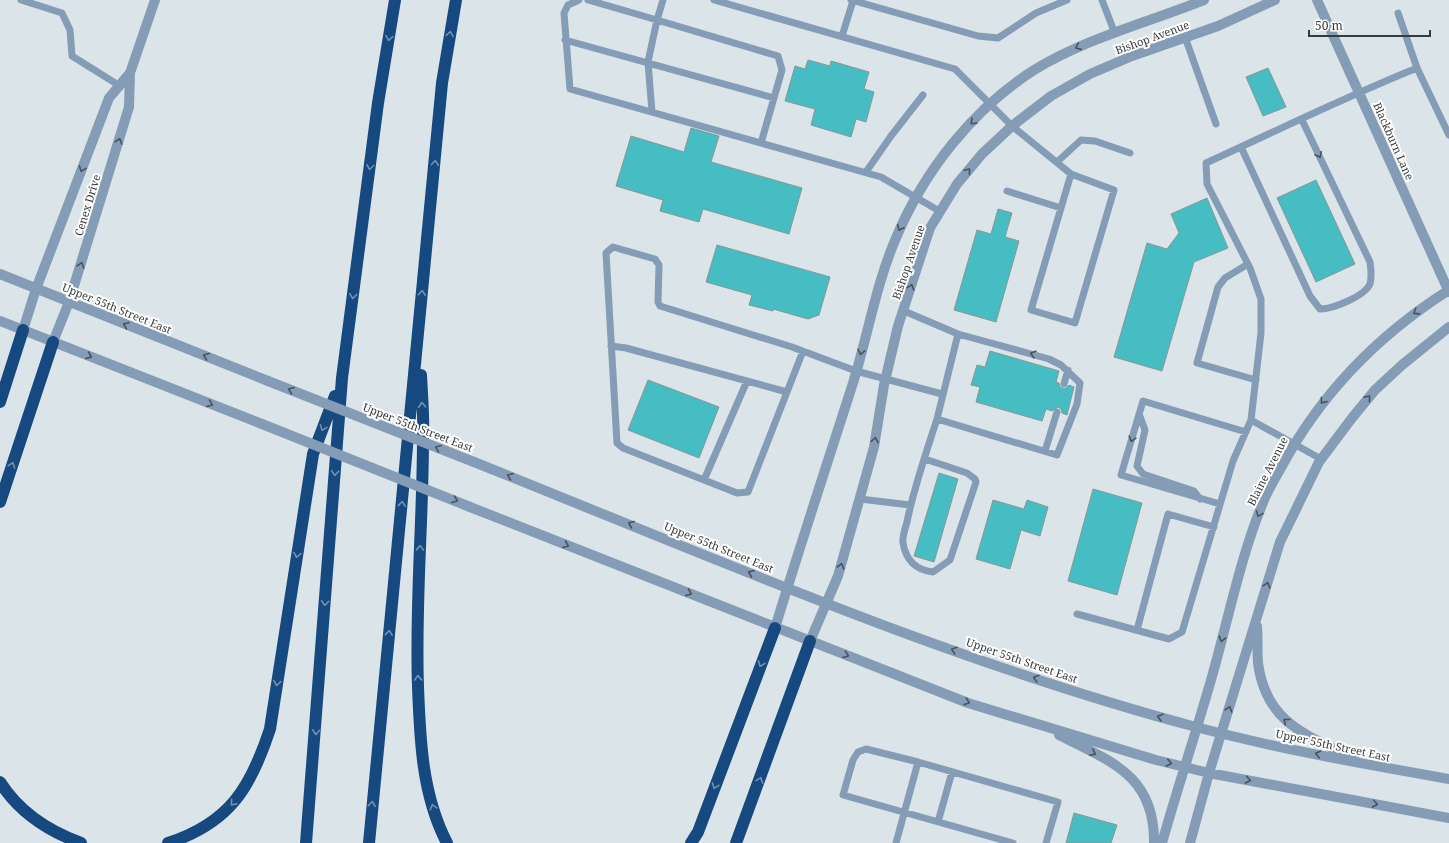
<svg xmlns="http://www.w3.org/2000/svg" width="1449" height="843" viewBox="0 0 1449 843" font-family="'Noto Serif',serif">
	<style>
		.building { fill: #45bdc2; stroke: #8b9595 }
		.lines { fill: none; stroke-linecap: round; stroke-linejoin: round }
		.service { stroke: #859cb6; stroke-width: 7 }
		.minor { stroke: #859cb6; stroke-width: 10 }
		.tertiary { stroke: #859cb6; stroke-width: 10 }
		.motorway { stroke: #15497f; stroke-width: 12 }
		.tertiary-bridge { stroke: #859cb6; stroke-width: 10 }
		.oneway { stroke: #7392b2 }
		.oneway2 { stroke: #4a525a }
		.labels { text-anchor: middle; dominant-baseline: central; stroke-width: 4; stroke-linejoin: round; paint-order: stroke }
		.street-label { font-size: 11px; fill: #373a3c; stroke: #fff }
	</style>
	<rect width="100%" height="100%" fill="#dbe4e8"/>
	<!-- building -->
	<path class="building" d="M808 60 830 66 831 61 869 72 864 89 874 92 866 122 856 119 851 137 811 125 815 109 785 101 795 66 805 69Z
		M1268 68 1286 107 1263 116 1246 77Z
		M691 128 719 136 711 162 802 188 789 234 703 209 699 222 660 211 663 200 616 186 631 136 684 152Z
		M1316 180 1355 264 1316 282 1277 198Z
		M1207 198 1228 248 1194 262 1162 371 1114 357 1147 243 1167 249 1179 233 1171 214Z
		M998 209 1012 213 1005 237 1019 241 996 322 954 310 977 230 991 234Z
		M717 245 830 277 819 315 808 319 773 309V311L749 305 752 295 706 282Z
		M990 351 1059 371 1056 382 1059 383 1060 387 1065 389 1069 385 1074 387 1067 415 1062 413 1061 409 1058 407 1052 411 1046 409 1042 421 976 402 980 387 971 385 977 365 985 367Z
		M648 380 719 407 699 458 628 430Z
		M939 473 958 479 934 562 914 556Z
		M1093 489 1142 503 1117 595 1068 581Z
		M993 500 1024 509 1027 500 1048 507 1040 536 1021 530 1010 569 976 559Z
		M1074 813 1117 825 1111 843H1066Z"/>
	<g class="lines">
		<!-- service -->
		<path class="service" d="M21 0 62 13 70 30 72 56 120 86
			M579 0 568 5 564 13 570 89 881 177 941 212
			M588 0 657 20 663 0
			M714 0 955 69 1012 126 1071 174 1114 190 1075 323 1031 310 1071 174
			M851 0 978 36 998 38 1036 13 1067 0
			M1102 0 1114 31
			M1398 13 1417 68
			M842 36 853 1
			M1185 37 1216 124
			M565 40 774 98
			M652 112 648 62 657 20 778 56 782 70 761 143
			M1241 147 1310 296 1320 309C1333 309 1365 296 1370 284 1372 277 1371 269 1370 262L1302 120
			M1057 162 1081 140 1095 141 1130 153
			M866 172 891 136 923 95
			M1007 191 1061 208
			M1248 264 1225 278 1218 287 1197 363 1256 380
			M904 311 958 334 937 419
			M611 346 626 348 787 392
			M803 351 748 492 737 493 623 448 617 443 606 253 613 247 655 259 659 265 658 302 660 306 792 347 856 371 942 394
			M1064 384 1068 370
			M1139 414 1145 430 1137 466 1143 474 1194 491 1200 499
			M1251 420 1261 333V299L1250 268 1207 184 1206 163C1276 131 1345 97 1417 68L1449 135
			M1045 451 1057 412
			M925 459 967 473 975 479 976 482 950 560 933 572C916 570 906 561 903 543 902 537 905 529 907 522 914 487 926 453 937 419L1057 455 1077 404 1080 383 1061 365 1049 359 958 334
			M704 480 747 381
			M860 499 910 505
			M1220 504 1121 475 1143 401 1246 432
			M1077 614 1169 639 1182 632 1233 461 1251 420 1321 459
			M1137 630 1168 514 1214 527
			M918 762 866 749 858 752 853 760 843 795 1013 843
			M938 822 952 772
			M896 843 918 762 1058 802 1046 843"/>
		<!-- minor -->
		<path class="minor" d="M1317 0 1449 292
			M23 330 36 289 109 98 130 73
			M53 342 69 302 129 107 130 73 155 0
			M775 628C800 546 827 464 853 383 868 335 876 284 896 238 924 171 973 109 1034 70 1087 38 1146 23 1204 0
			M810 641 838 576 874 447 884 385 898 326 930 228 957 184 982 154 1012 126 1051 96 1090 74 1132 56 1218 26 1275 0"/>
		<!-- tertiary -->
		<path class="tertiary" d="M0 274 268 381
			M0 321 262 424
			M474 462C712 557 948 661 1196 727 1279 749 1364 764 1449 779
			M470 507 968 703 1156 760 1209 773 1449 818
			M1257 626C1258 638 1257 651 1258 663 1266 723 1306 735 1354 758
			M1059 735C1110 761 1155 775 1154 843
			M1162 843C1178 786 1197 730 1213 673 1229 616 1241 555 1264 500 1269 488 1276 477 1282 466 1322 392 1378 335 1449 290
			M1190 843 1209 773 1280 542 1319 462 1352 418 1375 390 1402 365 1449 327"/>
		<!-- motorway -->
		<path class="motorway" d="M421 375C422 396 424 417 423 438 423 521 415 604 418 687 420 740 422 795 447 843
			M0 402 23 330
			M0 502 53 342
			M0 782C19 812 48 831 81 843
			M168 843C230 823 251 787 270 729L313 454 335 396
			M306 843 342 378 378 103 395 0
			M369 843 442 83 456 0
			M691 843 698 832 775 628
			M736 843 810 641"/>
		<!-- tertiary-bridge -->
		<path class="tertiary-bridge" d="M268 381 474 462
			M262 424 470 507"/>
	</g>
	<!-- one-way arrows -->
	<defs><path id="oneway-chevron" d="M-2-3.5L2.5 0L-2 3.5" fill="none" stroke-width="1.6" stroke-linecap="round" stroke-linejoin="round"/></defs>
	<g class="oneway">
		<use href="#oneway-chevron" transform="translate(450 34) rotate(-81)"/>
		<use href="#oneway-chevron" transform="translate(389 38) rotate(99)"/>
		<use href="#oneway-chevron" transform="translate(435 163) rotate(-85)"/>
		<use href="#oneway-chevron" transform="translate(370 167) rotate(97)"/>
		<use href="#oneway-chevron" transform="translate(422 293) rotate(-85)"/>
		<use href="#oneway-chevron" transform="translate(353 296) rotate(97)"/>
		<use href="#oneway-chevron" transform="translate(422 405) rotate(-93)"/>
		<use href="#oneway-chevron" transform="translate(323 428) rotate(111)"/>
		<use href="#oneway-chevron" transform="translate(12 465) rotate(-72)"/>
		<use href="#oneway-chevron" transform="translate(335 473) rotate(94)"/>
		<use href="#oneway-chevron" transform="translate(402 504) rotate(-84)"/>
		<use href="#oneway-chevron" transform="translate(420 548) rotate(-88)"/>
		<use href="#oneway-chevron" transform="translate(297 555) rotate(99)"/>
		<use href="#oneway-chevron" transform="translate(325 603) rotate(94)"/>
		<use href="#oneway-chevron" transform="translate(389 633) rotate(-84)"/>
		<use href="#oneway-chevron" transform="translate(761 664) rotate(111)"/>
		<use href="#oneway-chevron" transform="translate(418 678) rotate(-92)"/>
		<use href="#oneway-chevron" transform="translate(277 683) rotate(99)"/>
		<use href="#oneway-chevron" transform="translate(316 732) rotate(94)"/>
		<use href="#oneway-chevron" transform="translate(760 780) rotate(-70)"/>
		<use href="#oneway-chevron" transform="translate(715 786) rotate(111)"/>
		<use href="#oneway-chevron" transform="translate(233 803) rotate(130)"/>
		<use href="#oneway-chevron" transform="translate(372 804) rotate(-84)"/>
		<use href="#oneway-chevron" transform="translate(433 807) rotate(-105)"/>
	</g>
	<g class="oneway2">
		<use href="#oneway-chevron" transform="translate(1078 47) rotate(156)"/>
		<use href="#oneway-chevron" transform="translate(973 122) rotate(136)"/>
		<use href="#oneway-chevron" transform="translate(119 141) rotate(-73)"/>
		<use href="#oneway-chevron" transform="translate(1319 155) rotate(64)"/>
		<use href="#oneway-chevron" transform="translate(82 169) rotate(111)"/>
		<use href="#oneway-chevron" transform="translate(968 171) rotate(-50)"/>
		<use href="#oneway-chevron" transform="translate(900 228) rotate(116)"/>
		<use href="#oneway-chevron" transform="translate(81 265) rotate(-73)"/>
		<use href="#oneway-chevron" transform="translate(911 287) rotate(-72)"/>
		<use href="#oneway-chevron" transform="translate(1416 312) rotate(147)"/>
		<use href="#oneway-chevron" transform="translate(126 325) rotate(-158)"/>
		<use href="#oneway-chevron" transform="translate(861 352) rotate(104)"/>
		<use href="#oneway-chevron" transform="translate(1033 354) rotate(-164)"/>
		<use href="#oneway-chevron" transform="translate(89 356) rotate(22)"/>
		<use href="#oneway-chevron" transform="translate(206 356) rotate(-158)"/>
		<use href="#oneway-chevron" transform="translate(291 390) rotate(-159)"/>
		<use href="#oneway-chevron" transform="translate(1368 398) rotate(-50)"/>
		<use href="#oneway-chevron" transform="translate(1323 401) rotate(127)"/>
		<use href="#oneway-chevron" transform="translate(210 404) rotate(22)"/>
		<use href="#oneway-chevron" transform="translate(1132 439) rotate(107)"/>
		<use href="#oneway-chevron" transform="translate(875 440) rotate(-80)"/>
		<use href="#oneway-chevron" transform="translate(438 448) rotate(-159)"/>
		<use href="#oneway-chevron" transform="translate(510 476) rotate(-158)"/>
		<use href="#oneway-chevron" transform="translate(455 500) rotate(22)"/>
		<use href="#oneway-chevron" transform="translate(1259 514) rotate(111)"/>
		<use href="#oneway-chevron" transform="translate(631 524) rotate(-158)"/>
		<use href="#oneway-chevron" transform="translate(566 545) rotate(22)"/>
		<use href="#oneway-chevron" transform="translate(841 566) rotate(-75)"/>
		<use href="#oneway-chevron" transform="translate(751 573) rotate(-158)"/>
		<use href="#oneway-chevron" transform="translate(1267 585) rotate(-73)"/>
		<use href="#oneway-chevron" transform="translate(689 593) rotate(22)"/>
		<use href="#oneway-chevron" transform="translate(1222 639) rotate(105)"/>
		<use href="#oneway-chevron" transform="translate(954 650) rotate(-161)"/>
		<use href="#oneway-chevron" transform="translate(846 655) rotate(21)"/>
		<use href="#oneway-chevron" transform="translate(1036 678) rotate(-162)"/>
		<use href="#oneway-chevron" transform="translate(967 702) rotate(19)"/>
		<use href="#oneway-chevron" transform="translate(1229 709) rotate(-73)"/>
		<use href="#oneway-chevron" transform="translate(1160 717) rotate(-164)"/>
		<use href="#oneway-chevron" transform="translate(1286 721) rotate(-141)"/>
		<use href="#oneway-chevron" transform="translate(1093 753) rotate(27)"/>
		<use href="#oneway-chevron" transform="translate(1318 754) rotate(-168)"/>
		<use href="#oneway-chevron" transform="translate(1169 763) rotate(13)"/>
		<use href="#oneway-chevron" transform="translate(1248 780) rotate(11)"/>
		<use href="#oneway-chevron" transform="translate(1375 804) rotate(11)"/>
	</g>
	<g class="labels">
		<!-- street labels -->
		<g class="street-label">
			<text transform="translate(1152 37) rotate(-20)">Bishop Avenue</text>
			<text transform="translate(1394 141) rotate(66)">Blackburn Lane</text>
			<text transform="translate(87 205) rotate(-73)">Cenex Drive</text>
			<text transform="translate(908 262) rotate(-71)">Bishop Avenue</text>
			<text transform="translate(117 308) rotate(22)">Upper 55th Street East</text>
			<text transform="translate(418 427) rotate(21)">Upper 55th Street East</text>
			<text transform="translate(1267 471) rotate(-63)">Blaine Avenue</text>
			<text transform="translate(719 547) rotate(22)">Upper 55th Street East</text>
			<text transform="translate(1022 660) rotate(19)">Upper 55th Street East</text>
			<text transform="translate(1333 745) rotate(12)">Upper 55th Street East</text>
		</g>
	</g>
	<!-- scale -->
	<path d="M1309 30v6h121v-6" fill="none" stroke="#373a3c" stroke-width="2"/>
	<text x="1315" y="30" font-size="12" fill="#373a3c" stroke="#ffffff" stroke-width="3" paint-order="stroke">50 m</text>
</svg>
